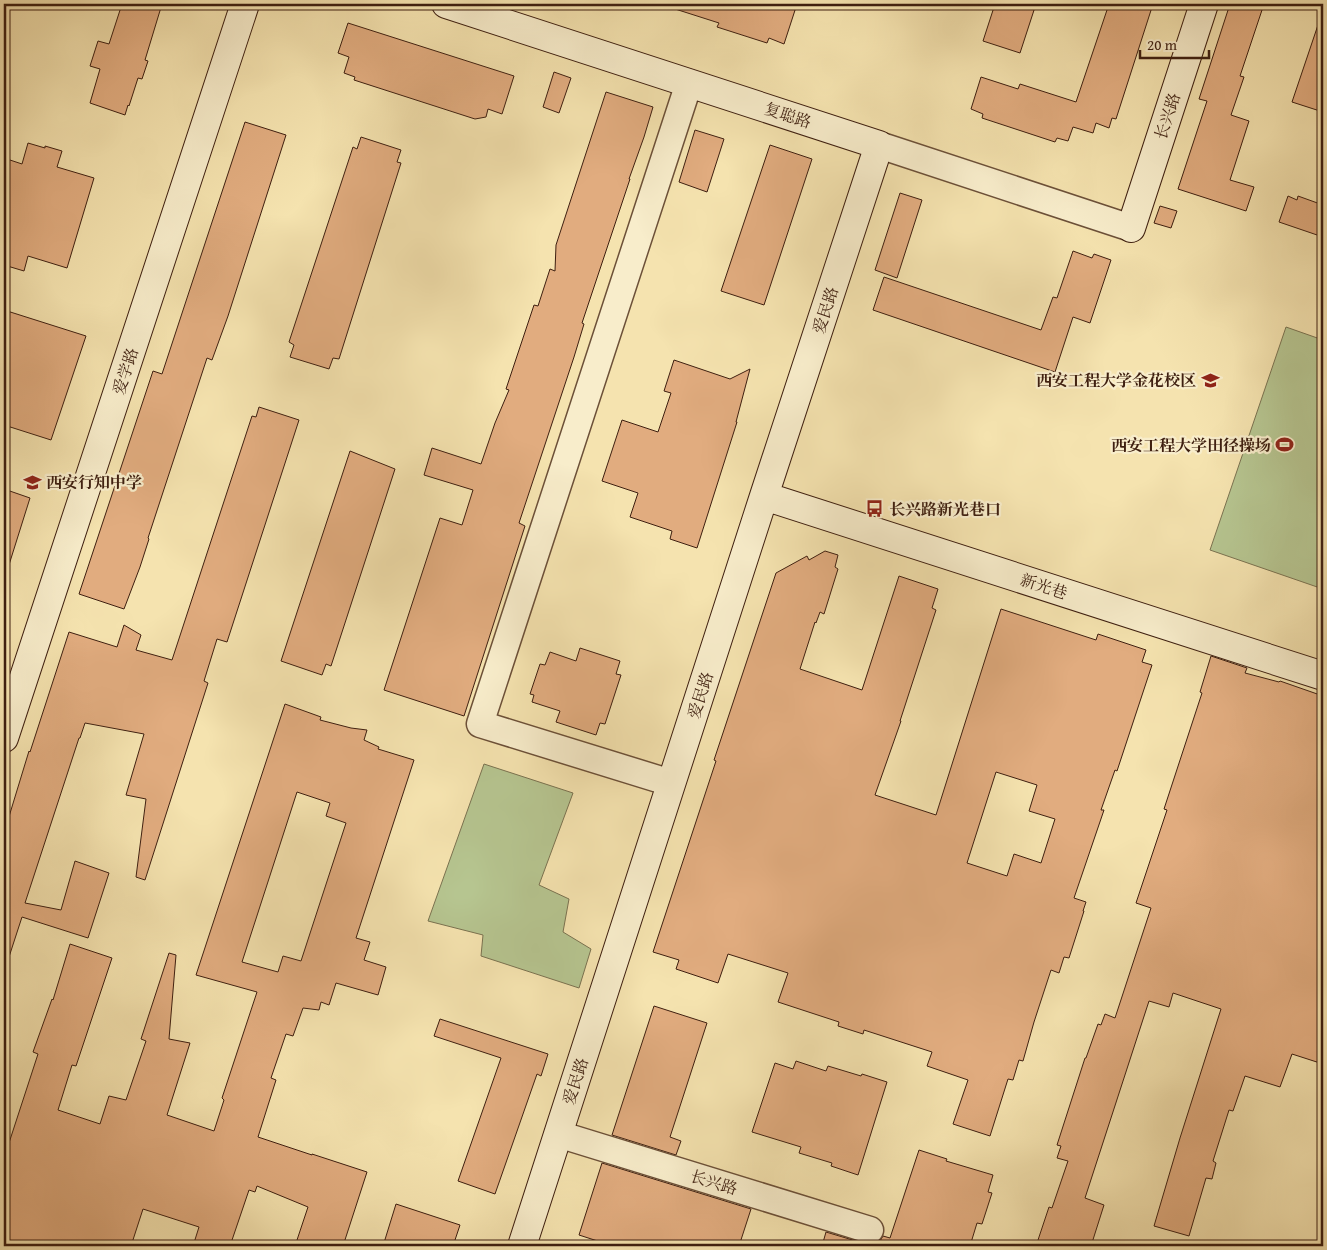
<svg xmlns="http://www.w3.org/2000/svg" width="1327" height="1250" viewBox="0 0 1327 1250" font-family="'Gentium Book Plus','Noto Serif SC',serif">
	<style>
		.green { fill: #b6c590; stroke: #7a7250 }
		.building { fill: #e1ac7f; stroke: #3e1f10; fill-rule: evenodd }
		.lines { fill: none; stroke-linecap: round; stroke-linejoin: round }
		.street-casing { stroke: #6c5038; stroke-width: 29 }
		.secondary-casing { stroke: #3e1f10; stroke-width: 30 }
		.street { stroke: #f8edcb; stroke-width: 26 }
		.secondary { stroke: #f8edcb; stroke-width: 28 }
		.labels { text-anchor: middle; dominant-baseline: central; stroke-width: 4.5; stroke-linejoin: round; paint-order: stroke }
		.street-label { font-size: 16px; fill: #3e1f10; stroke: #f8edcb }
		.poi-label { font-size: 16px; font-weight: bold; fill: #3e1f10; stroke: #f8edcb; text-anchor: end }
	</style>
	<rect width="100%" height="100%" fill="#f5e3af"/>
	<filter id="stains"><feTurbulence type="fractalNoise" baseFrequency=".004" numOctaves="4"/><feColorMatrix values="0 0 0 0 .2 0 0 0 0 .09 0 0 0 0 .02 0 0 0 .5 -.17"/></filter>
	<radialGradient id="worn" r=".72"><stop offset=".6" stop-color="#630" stop-opacity="0"/><stop offset="1" stop-color="#630" stop-opacity=".3"/></radialGradient>
	<!-- green -->
	<path class="green" d="M1286 327 1323 340V589L1210 550Z
		M484 764 573 793 539 885 569 899 563 932 591 949 579 988 481 956 483 935 428 921Z"/>
	<!-- building -->
	<path class="building" d="M122 4H162L145 60 148 61 142 79 138 78 129 106 128 105 125 115 90 103 100 69 90 66 98 41 109 44Z
		M673 4H797L784 44 769 38 767 43 717 27 719 23 672 8Z
		M995 4H1036L1020 53 983 41Z
		M1114 4H1153L1116 119 1112 118 1109 128 1096 123 1093 133 1073 127 1068 141 1057 138 1055 142 982 118 983 114 971 109 981 77 1018 89 1020 84 1076 102 1108 7 1113 9Z
		M1230 4H1264L1240 76 1244 77 1231 115 1249 121 1230 180 1254 187 1246 211 1178 189 1207 101 1199 99Z
		M1320 19H1323V112L1292 102Z
		M348 23 514 76 502 114 488 109 486 117 475 119 354 80 355 77 344 73 349 57 338 53Z
		M554 72 571 78 559 113 543 107Z
		M606 92 653 107 644 137 629 179H630L582 323 584 324 574 357 519 523 525 526 464 716 384 690 440 518 462 525 473 490 424 475 432 448 481 464 495 423 509 390 506 389 534 305 538 306 550 269 555 271 556 245Z
		M245 122 286 135 228 316 212 360 207 358 148 538 149 539 140 567 124 609 79 594 153 371 162 374Z
		M695 130 724 139 707 192 679 182Z
		M361 137 401 150 397 162 401 163 339 359 333 358 329 369 290 357 294 345 289 342 353 147 357 149Z
		M28 143 45 148V146L62 151 57 167 94 178 67 268 28 256 24 271 4 265V158L22 164Z
		M770 145 812 159 764 305 721 291Z
		M900 193 922 200 897 278 875 270Z
		M1288 196 1297 200 1298 196 1323 205V237L1279 222Z
		M1160 206 1177 211 1171 228 1154 223Z
		M1073 251 1092 258 1094 254 1111 260 1090 323 1073 317 1055 372 873 310 884 277 1041 330 1053 297 1057 298Z
		M4 310 86 336 51 440 4 425Z
		M674 360 730 379 750 369 736 422H737L697 548 670 539 672 531 630 517 638 493 602 481 622 420 658 432 671 393 664 391Z
		M259 407 299 420 227 642 217 639 204 681 208 683 145 880 136 877 146 799 126 795 144 734 85 723 80 738H79L25 903 61 910 75 861 109 873 88 938 22 917 8 960H4V833L29 751 30 752 69 632 117 647 124 625 141 635 136 650 172 660 252 416 256 417Z
		M350 451 395 469 331 666 326 664 322 675 281 661Z
		M4 489 30 498 8 568H4Z
		M825 551 838 555 835 567 838 569 824 614 820 612 816 623 815 622 800 669 862 690 899 576 938 589 932 608 936 610 900 721H901L875 795 936 815 1001 609 1096 640 1098 634 1146 650 1142 662 1152 665 1117 771 1115 770 1101 810H1104L1074 898 1086 902 1083 911H1084L1069 958 1064 957 1059 973 1051 970 1034 1022 1023 1061 1019 1060 1013 1080 1008 1079 990 1136 953 1124 968 1080 927 1066 932 1052 864 1030 863 1034 838 1026 839 1022 778 1002 788 973 728 954 718 983 676 969 679 960 653 952 716 761 714 760 776 573 807 556 809 560ZM996 772 1037 785 1029 811 1055 819 1041 863 1014 854 1007 876 967 863Z
		M580 648 620 661 616 674 621 675 605 724 600 723 596 735 556 722 560 711 532 702 534 695 530 694 540 664 545 665 550 652 576 661Z
		M1211 656 1247 668 1245 673 1279 682 1280 681 1323 696V1064L1292 1054 1280 1087 1245 1076 1233 1111 1229 1110 1213 1161 1216 1163 1212 1179 1206 1178 1189 1236 1154 1226 1180 1138 1221 1009 1173 993 1169 1007 1149 1001 1085 1198 1104 1205 1091 1246H1036L1049 1207 1052 1208 1068 1161 1057 1158 1061 1146 1057 1145 1085 1058H1086L1098 1024 1101 1025 1105 1014 1115 1018 1151 908 1136 903 1167 810 1164 809 1202 693 1200 692Z
		M285 704 321 717 320 720 351 728 367 730 364 740 379 747 378 749 414 760 356 938 370 942 364 960 386 967 378 995 336 983 329 1005 321 1002 319 1010 303 1008 293 1036 286 1034 271 1078 276 1080 258 1137 312 1155V1154L367 1172 343 1246H295L308 1207 257 1186 255 1192 249 1190 230 1246H193L199 1227 143 1209 131 1246H4V1148L7 1149 38 1054 33 1052 52 999 53 1000 70 944 112 958 76 1066 72 1065 58 1110 100 1124 109 1096 126 1100 146 1041 141 1039 169 953 176 955 169 1039 190 1043 167 1115 214 1131 224 1100 222 1098 257 992 196 975ZM297 792 330 803 326 816 346 823 301 961 283 956 278 972 242 962Z
		M654 1006 707 1023 670 1137 681 1141 676 1155 612 1135Z
		M440 1019 548 1054 541 1076 537 1074 495 1194 458 1181 501 1058 434 1036Z
		M796 1061 826 1071 828 1066 861 1076 862 1074 887 1082 858 1175 831 1166 832 1163 799 1153 801 1147 752 1132 775 1063 793 1069Z
		M919 1150 947 1159 946 1161 993 1175 988 1192 992 1193 982 1224 977 1223 970 1246H822L826 1232 866 1244H874L880 1241 883 1236 890 1238Z
		M602 1163 751 1209 739 1246H613L579 1235Z
		M396 1204 460 1225 453 1246H383Z"/>
	<g class="lines">
		<defs>
			<path id="street" d="M879 145 1131 228
				M671 783 480 724 689 83
				M558 1134 870 1230"/>
			<path id="secondary" d="M446 4 879 145 764 496 522 1246
				M1131 228 1204 4
				M764 496 1323 676
				M4 738 245 4"/>
		</defs>
		<!-- street casing -->
		<use href="#street" class="street-casing"/>
		<!-- secondary casing -->
		<use href="#secondary" class="secondary-casing"/>
		<!-- street -->
		<use href="#street" class="street"/>
		<!-- secondary -->
		<use href="#secondary" class="secondary"/>
	</g>
	<!-- icons -->
	<defs>
		<symbol id="university-bare" viewBox="-9 -9 18 18"><path d="M0-5L7-2L0 1L-7-2ZM-4 1L0 2.5L4 1V4Q0 6-4 4Z" fill="#8f2418" stroke="#f8edcb" stroke-width="2.5" paint-order="stroke"/></symbol>
		<symbol id="stadium-bare" viewBox="-9 -9 18 18"><path d="M0-5a6.5 5 0 1 0 0 10a6.5 5 0 1 0 0-10ZM-3.5-1.8h7v3.6h-7Z" fill="#8f2418" stroke="#f8edcb" stroke-width="2.5" paint-order="stroke"/></symbol>
		<symbol id="school-bare" viewBox="-9 -9 18 18"><path d="M0-5L7-2L0 1L-7-2ZM-4 1L0 2.5L4 1V4Q0 6-4 4Z" fill="#8f2418" stroke="#f8edcb" stroke-width="2.5" paint-order="stroke"/></symbol>
		<symbol id="bus-bare" viewBox="-9 -9 18 18"><path d="M-5-6H5V4H4V6H2V4H-2V6H-4V4H-5ZM-3.5-4V0h7V-4ZM-3.5 1.2v1.5H-2V1.2ZM2 1.2v1.5H3.5V1.2Z" fill="#8f2418" stroke="#f8edcb" stroke-width="2.5" paint-order="stroke"/></symbol>
	</defs>
	<g fill-rule="evenodd">
		<use href="#university-bare" x="1198" y="368" width="25" height="25"/>
		<use href="#stadium-bare" x="1272" y="432" width="25" height="25"/>
		<use href="#school-bare" x="20" y="470" width="25" height="25"/>
		<use href="#bus-bare" x="862" y="496" width="25" height="25"/>
	</g>
	<g class="labels">
		<!-- street labels -->
		<g class="street-label">
			<text transform="translate(788 115) rotate(18)">复聪路</text>
			<text transform="translate(1167 116) rotate(-72)">长兴路</text>
			<text transform="translate(825 310) rotate(-72)">爱民路</text>
			<text transform="translate(125 371) rotate(-72)">爱学路</text>
			<text transform="translate(1044 586) rotate(18)">新光巷</text>
			<text transform="translate(700 695) rotate(-72)">爱民路</text>
			<text transform="translate(575 1081) rotate(-72)">爱民路</text>
			<text transform="translate(714 1182) rotate(17)">长兴路</text>
		</g>
		<!-- poi labels -->
		<g class="poi-label">
			<text x="1196" y="380">西安工程大学金花校区</text>
			<text x="1271" y="445">西安工程大学田径操场</text>
			<text x="46" y="482" text-anchor="start">西安行知中学</text>
			<text x="889" y="509" text-anchor="start">长兴路新光巷口</text>
		</g>
	</g>
	<!-- margin -->
	<rect width="1327" height="1250" fill="none" stroke="#f5e3af" stroke-width="20"/>
	<rect x="5" y="5" width="1317" height="1240" fill="none" stroke="#3e1f10" stroke-width="2.5"/>
	<rect x="10" y="10" width="1307" height="1230" fill="none" stroke="#3e1f10"/>
	<!-- scale -->
	<path d="M1140 50v8h69v-8" fill="none" stroke="#3e1f10" stroke-width="2.5"/>
	<text x="1147" y="50" font-size="15" fill="#3e1f10" stroke="#f8edcb" stroke-width="4" paint-order="stroke">20 m</text>
	<rect width="100%" height="100%" filter="url(#stains)"/>
	<rect width="100%" height="100%" fill="url(#worn)"/>
</svg>
